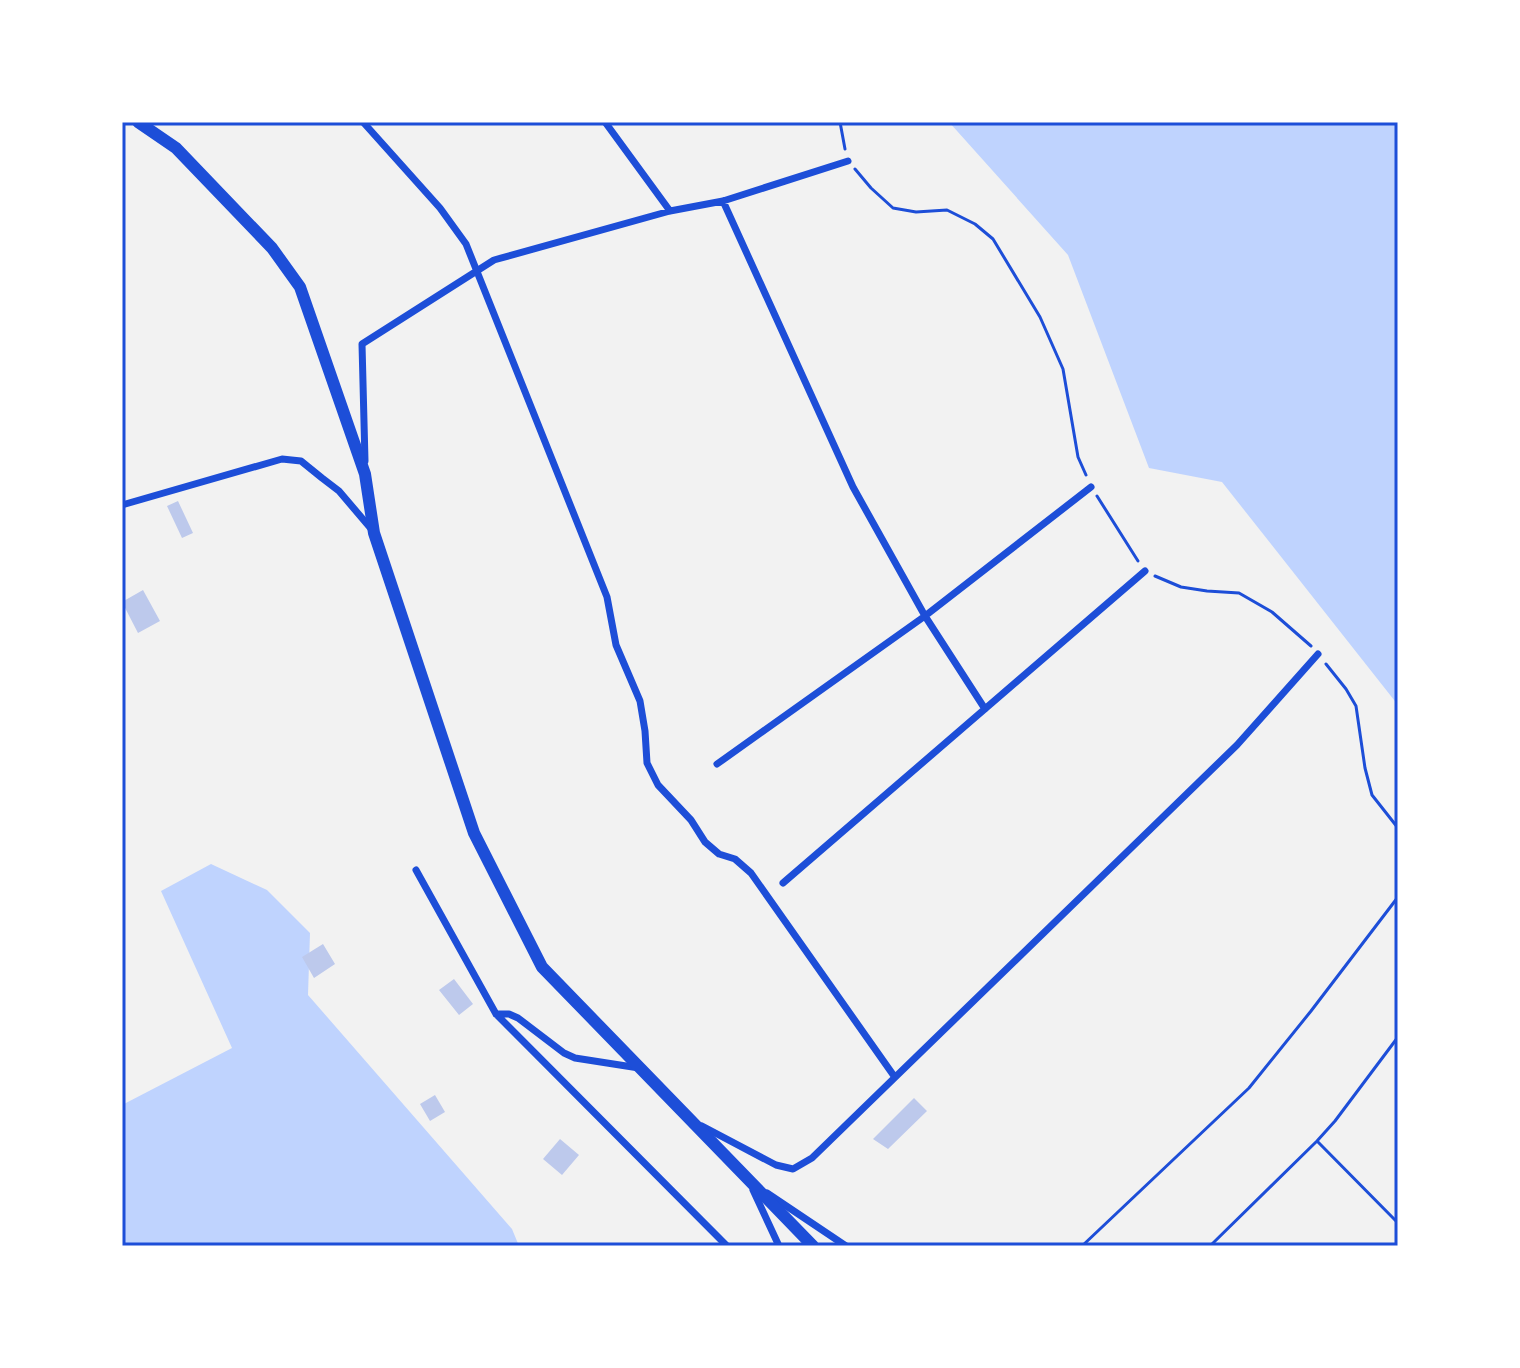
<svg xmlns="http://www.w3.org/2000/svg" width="1520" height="1368" viewBox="0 0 1520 1368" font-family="'Nunito Sans',sans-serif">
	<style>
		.water { fill: #bfd3fe }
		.building { fill: #bdc9ec }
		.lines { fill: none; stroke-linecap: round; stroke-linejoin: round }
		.path { stroke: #1d4ed8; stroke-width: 3 }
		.minor { stroke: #1d4ed8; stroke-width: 7 }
		.primary { stroke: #1d4ed8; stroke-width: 12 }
		.neatline { fill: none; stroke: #1d4ed8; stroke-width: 3 }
	</style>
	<rect width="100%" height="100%" fill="#f2f2f2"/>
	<!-- water -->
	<path class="water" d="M949 122H1398V705L1222 482 1149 468 1068 255Z
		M211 864 267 890 310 933 308 995 512 1229 519 1246H122V1105L232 1048 161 891Z"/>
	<!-- building -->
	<path class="building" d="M178 501 193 533 182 538 167 506Z
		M143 590 160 621 138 633 122 602Z
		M323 944 335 964 314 978 302 957Z
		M454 979 473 1004 459 1015 439 990Z
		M435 1095 445 1112 430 1121 420 1104Z
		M914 1098 927 1111 888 1149 873 1139Z
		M560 1139 579 1155 562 1175 543 1159Z"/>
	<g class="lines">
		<!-- path -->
		<path class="path" d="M840 122 845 149
			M855 169 871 188 893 208 916 212 947 210 975 224 993 239 1040 317 1063 369 1078 457 1086 475
			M1097 496 1138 561
			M1155 576 1181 587 1207 591 1239 593 1272 612 1311 646
			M1326 664 1346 689 1356 706 1365 768 1372 795 1398 828
			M1317 1141 1398 1223
			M1082 1246 1249 1088 1311 1011 1398 897
			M1210 1246 1317 1141 1335 1121 1398 1037"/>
		<!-- minor -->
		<path class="minor" d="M363 122 440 208 466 244 607 597 616 645 640 701 645 731 647 763 658 785 691 820 705 842 719 854 735 859 751 873 894 1076
			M605 122 670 211
			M723 201 853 487 925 616 985 709
			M365 461 362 344 494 260 670 211 723 201 848 161
			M122 505 282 459 301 461 322 478 339 491 373 531
			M717 764 925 616 1091 487
			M416 870 496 1014 727 1246
			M783 883 1145 571
			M496 1014H509L518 1018 564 1053 575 1058 639 1068
			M702 1126 776 1165 793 1169 812 1158 1237 745 1318 654
			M753 1190 779 1246
			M767 1193 846 1246"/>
		<!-- primary -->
		<path class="primary" d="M138 122 176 148 272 248 300 287 365 474 374 533 474 833 542 967 813 1246"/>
	</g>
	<!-- border -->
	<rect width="1520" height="1368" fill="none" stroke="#ffffff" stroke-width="248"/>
	<rect x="124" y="124" width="1272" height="1120" class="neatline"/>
</svg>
